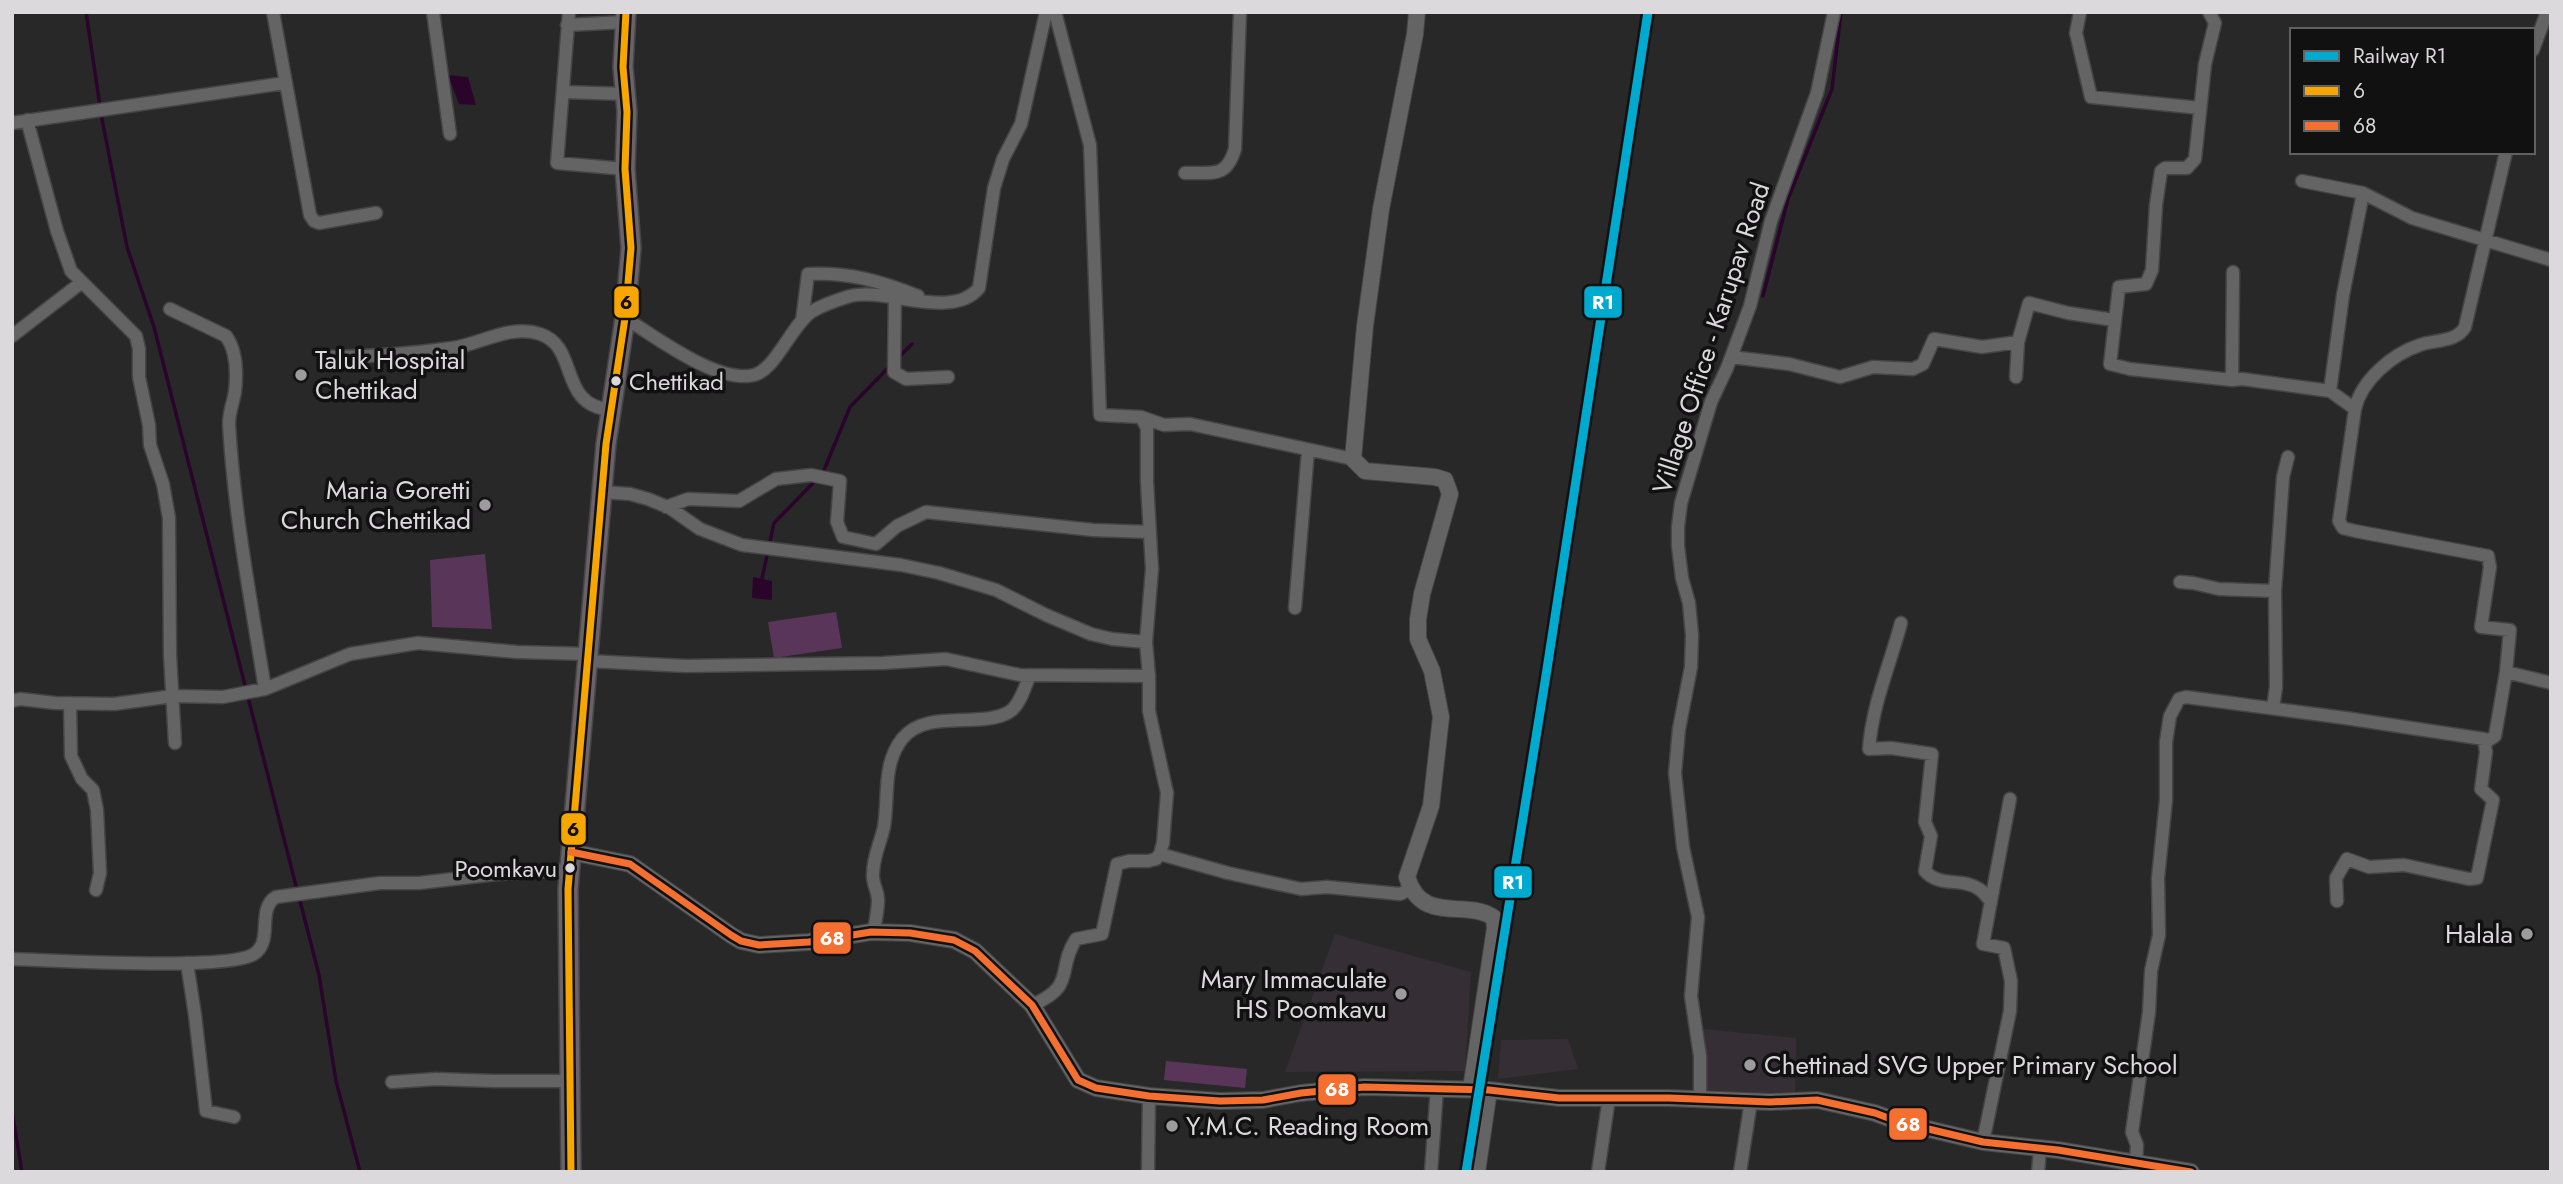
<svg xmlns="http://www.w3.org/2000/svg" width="2563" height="1184" viewBox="0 0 2563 1184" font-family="Jost,sans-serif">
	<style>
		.built { fill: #352e34 }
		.green { fill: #593659 }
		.water { fill: #2a042a }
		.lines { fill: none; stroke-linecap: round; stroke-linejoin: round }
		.stream { stroke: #2a042a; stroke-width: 3.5 }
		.minor-casing { stroke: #464546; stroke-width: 15 }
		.tertiary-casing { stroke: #464546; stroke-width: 18 }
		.primary-casing { stroke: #464546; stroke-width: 22 }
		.minor { stroke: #656465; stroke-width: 12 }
		.tertiary { stroke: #656465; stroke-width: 16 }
		.primary { stroke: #696268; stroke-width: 19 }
		.bus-1-casing { stroke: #121112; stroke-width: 12 }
		.bus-2-casing { stroke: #121112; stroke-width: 12 }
		.bus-1 { stroke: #f7a600; stroke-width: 7 }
		.bus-2 { stroke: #f46f30; stroke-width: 7 }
		.rail-1-casing { stroke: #121112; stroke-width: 14 }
		.rail-1 { stroke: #00a9ce; stroke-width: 9 }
		.poi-dot { fill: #9d9b9d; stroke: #121112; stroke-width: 2.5 }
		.bus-dot { fill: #dbd9db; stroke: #121112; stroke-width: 2.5 }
		.labels { text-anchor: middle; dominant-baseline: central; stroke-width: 7; stroke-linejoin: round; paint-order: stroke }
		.bus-label { font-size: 24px; fill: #dbd9db; stroke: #121112; text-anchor: start }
		.street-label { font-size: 26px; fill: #dbd9db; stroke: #121112 }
		.poi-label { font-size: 26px; fill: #dbd9db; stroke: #121112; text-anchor: start }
		.line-badge { stroke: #121112; stroke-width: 2.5 }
		.badge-label { font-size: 19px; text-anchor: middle; font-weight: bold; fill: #fff }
		.pale-badge-label { font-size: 19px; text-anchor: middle; font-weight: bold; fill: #111 }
	</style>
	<rect width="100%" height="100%" fill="#292829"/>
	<!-- built -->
	<path class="built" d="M1335 934 1471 972 1465 1071 1285 1072Z
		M1704 1029 1796 1038 1795 1096 1706 1091Z
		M1568 1039 1578 1069 1498 1079 1501 1040Z"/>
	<!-- green -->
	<path class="green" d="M485 554 492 629 432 627 430 560Z
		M836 612 842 648 774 658 768 622Z
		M1166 1061 1247 1069 1245 1088 1164 1080Z"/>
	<!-- water -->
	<path class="water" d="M448 75 468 77 476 105 459 104Z
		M753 577 772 581V600L752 598Z"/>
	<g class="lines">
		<!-- stream -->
		<path class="stream" d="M86 12 100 106
			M101 114 127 247 154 327 297 890
			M1763 296 1788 199 1832 89 1841 12
			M899 357 912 344
			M822 475 850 407 891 365
			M761 583 774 523 816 480
			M299 897 319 975 336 1081 360 1172
			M12 1111 22 1172"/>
		<defs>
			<path id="minor" d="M273 12 310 215 314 221 319 223 376 213
				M433 12 450 134
				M569 12 557 163 625 169
				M2080 12 2076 33 2091 97 2200 108
				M2209 12 2215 23 2205 64 2195 159 2187 168H2165L2161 171 2156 205 2152 270 2146 284 2119 287 2110 364 2130 369 2232 380 2242 379 2330 391
				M567 25 626 22
				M2533 50 2547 12
				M563 92 625 94
				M27 120 57 231 71 271 136 336 139 349V377L149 425 150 445 163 484 169 518 170 655 175 743
				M12 123 285 83
				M1185 173C1212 172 1226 179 1235 149L1240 12
				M2302 181 2363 193
				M895 290 894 372 906 379 948 377
				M170 309 226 336C237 351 237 374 235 392 233 403 229 412 229 424 234 513 251 601 265 689
				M625 318C656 337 717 384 754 375 776 369 791 326 811 312 822 305 837 300 850 296 886 287 952 321 979 288L994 188 1003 159 1021 124 1046 12
				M802 321 808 274C849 272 880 281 918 296
				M12 336 82 282
				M324 357C367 357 409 354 452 348 481 344 510 324 540 334 580 347 557 405 611 410
				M1731 357 1789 364 1840 377 1873 367 1913 369 1923 364 1934 339 1982 347 2018 342 2029 303 2068 313 2114 320
				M2016 377 2018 342
				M2232 380 2233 272
				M2355 409 2330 391 2343 295 2363 193 2412 218 2551 260
				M1141 417 1164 425 1190 424 1353 459
				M602 492 630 494 648 499 670 508 700 529 742 545 901 565 939 573 996 590 1046 615 1091 634 1112 639 1146 642
				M666 507 688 499 739 501 776 479 811 475 840 481 837 522 843 537 876 544 897 526 926 512 1093 530 1150 532
				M2180 582 2193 583 2219 589 2275 591
				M1295 608 1308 450
				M1901 623C1890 665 1872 705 1869 749L1891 748 1932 754 1925 822 1931 836 1925 871C1940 888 1962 877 1979 889 1984 892 1987 897 1991 902
				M587 661 686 666 883 663 946 659 1020 675 1149 676
				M2506 672 2551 683
				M12 701 20 699 55 703 114 704 173 696 223 697 265 689 350 654 418 643 517 652 588 654
				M70 703 71 756 82 779 93 790 97 810 100 873 96 890
				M2273 708 2276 687 2275 591 2283 477 2288 457
				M2486 742 2495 736 2506 672 2510 630 2481 627 2490 567 2488 556 2355 531 2343 528 2339 521 2355 409C2361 381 2392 354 2420 345 2434 340 2457 342 2465 327L2506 152
				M1160 854 1228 873 1301 889 1327 887 1400 894 1411 889
				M874 932C875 922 878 911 878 900 878 891 872 883 873 874 873 857 880 844 884 827 889 797 882 765 902 739 926 708 981 729 1009 712 1020 706 1025 686 1030 675
				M12 959C53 960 228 971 254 954 274 941 256 909 276 897L380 883H419L497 874 570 870
				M187 963 195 1015 206 1111 234 1117
				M1032 1005C1077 986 1056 970 1076 939L1102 934 1117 864 1129 861H1148L1156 859 1160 854 1163 843 1167 793 1149 711V676L1146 642 1152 569 1147 482V428L1141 417 1100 415 1090 145 1055 12
				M392 1082 436 1079 495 1081H570
				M1700 1098V1056L1691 996 1698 917 1683 847 1675 773 1679 729 1691 667 1692 635 1689 603 1682 578 1678 546V527L1681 503 1711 402 1727 368 1750 306 1771 221 1817 93 1834 12
				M1983 1142 2010 1011 2011 981 2004 948 1983 944 2010 799
				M2136 1162 2137 1145 2132 1132 2149 1012 2151 971 2159 935 2158 878 2166 800V742L2170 716 2179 699 2186 697 2345 718 2484 739 2486 752 2481 789 2493 800 2477 878 2469 879 2404 865 2369 867 2347 859 2336 878 2337 901
				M1148 1172 1149 1096
				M1431 1172 1437 1088
				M1598 1172 1609 1098
				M1740 1172 1751 1101
				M2038 1172 2040 1150"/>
			<path id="tertiary" d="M1417 12 1415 34 1381 209 1365 326 1353 459 1365 471 1435 477 1445 480 1450 494 1422 594 1418 619V639L1432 671 1441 717 1431 806 1407 877C1422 926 1467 898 1494 918L1495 928 1471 1089
				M571 852 630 864 731 935 741 941 759 945 809 942 871 932 910 933 954 940 975 951 1032 1005 1078 1080 1096 1088 1149 1096 1220 1101 1263 1100 1301 1093 1364 1087 1489 1090 1559 1098H1669L1770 1102 1817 1100 1875 1113 1899 1122 1983 1142 2058 1150 2191 1172
				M1477 1172 1489 1090"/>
			<path id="primary" d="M571 1172 568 889 606 444 625 318 631 248 625 169 627 112 623 67 626 12"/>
		</defs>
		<!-- minor casing -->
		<use href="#minor" class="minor-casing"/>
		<!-- tertiary casing -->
		<use href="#tertiary" class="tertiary-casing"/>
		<!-- primary casing -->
		<use href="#primary" class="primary-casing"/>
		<!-- minor -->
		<use href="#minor" class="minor"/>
		<!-- tertiary -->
		<use href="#tertiary" class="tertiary"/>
		<!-- primary -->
		<use href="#primary" class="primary"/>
		<defs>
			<path id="bus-1" d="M571 1172 568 889 606 444 625 318 631 248 625 169 627 112 623 67 626 12"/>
			<path id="bus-2" d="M571 852 630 864 731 935 741 941 759 945 809 942 871 932 910 933 954 940 975 951 1032 1005 1078 1080 1096 1088 1149 1096 1220 1101 1263 1100 1301 1093 1364 1087 1489 1090 1559 1098H1669L1770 1102 1817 1100 1875 1113 1899 1122 1983 1142 2058 1150 2191 1172"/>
		</defs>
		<!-- bus-1 casing -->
		<use href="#bus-1" class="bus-1-casing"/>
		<!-- bus-2 casing -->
		<use href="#bus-2" class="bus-2-casing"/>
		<!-- bus-1 -->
		<use href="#bus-1" class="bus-1"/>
		<!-- bus-2 -->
		<use href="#bus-2" class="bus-2"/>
		<defs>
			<path id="rail-1" d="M1466 1172 1547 669 1648 12"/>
		</defs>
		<!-- rail-1 casing -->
		<use href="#rail-1" class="rail-1-casing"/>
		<!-- rail-1 -->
		<use href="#rail-1" class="rail-1"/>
	</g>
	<!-- markers -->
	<g class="poi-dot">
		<circle cx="301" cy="375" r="7"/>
		<circle cx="485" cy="505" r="7"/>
		<circle cx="2527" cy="934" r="7"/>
		<circle cx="1401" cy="994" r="7"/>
		<circle cx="1750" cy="1065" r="7"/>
		<circle cx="1172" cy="1126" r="7"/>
	</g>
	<g class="bus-dot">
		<circle cx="616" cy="381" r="6"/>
		<circle cx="570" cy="868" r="6"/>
	</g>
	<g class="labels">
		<!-- bus labels -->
		<g class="bus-label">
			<text x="629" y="381">Chettikad</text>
			<text x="557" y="868" text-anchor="end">Poomkavu</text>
		</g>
		<!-- street labels -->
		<g class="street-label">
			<text transform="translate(1711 338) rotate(-72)">Village Office - Karupav Road</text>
		</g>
		<!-- poi labels -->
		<g class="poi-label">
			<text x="315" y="360">Taluk Hospital<tspan x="315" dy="30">Chettikad</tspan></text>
			<text x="471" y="490" text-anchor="end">Maria Goretti<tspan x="471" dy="30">Church Chettikad</tspan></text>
			<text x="2513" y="934" text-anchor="end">Halala</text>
			<text x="1387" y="979" text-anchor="end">Mary Immaculate<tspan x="1387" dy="30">HS Poomkavu</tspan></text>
			<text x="1764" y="1065">Chettinad SVG Upper Primary School</text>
			<text x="1186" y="1126">Y.M.C. Reading Room</text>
		</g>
	</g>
	<g class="line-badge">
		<rect x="1583" y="285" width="40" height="34" rx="7" fill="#00a9ce"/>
		<rect x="613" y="285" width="27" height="34" rx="7" fill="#f7a600"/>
		<rect x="560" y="812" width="27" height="34" rx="7" fill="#f7a600"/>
		<rect x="1493" y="865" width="40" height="34" rx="7" fill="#00a9ce"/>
		<rect x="812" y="921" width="40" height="34" rx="7" fill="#f46f30"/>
		<rect x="1317" y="1073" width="40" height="33" rx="7" fill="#f46f30"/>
		<rect x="1888" y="1107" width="40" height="34" rx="7" fill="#f46f30"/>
	</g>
	<g class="badge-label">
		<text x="1603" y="309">R1</text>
		<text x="1513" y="889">R1</text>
		<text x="832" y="945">68</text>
		<text x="1337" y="1096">68</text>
		<text x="1908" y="1131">68</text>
	</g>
	<g class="pale-badge-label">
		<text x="626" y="309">6</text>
		<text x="573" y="836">6</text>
	</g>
	<!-- border -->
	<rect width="2563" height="1184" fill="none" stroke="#dbd9db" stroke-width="28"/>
	<!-- legend -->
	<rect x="2290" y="28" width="245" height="126" fill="#121112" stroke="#626162" stroke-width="2"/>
	<rect x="2304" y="51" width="35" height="10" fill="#00a9ce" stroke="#626162" stroke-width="2"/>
	<text x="2353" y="63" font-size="21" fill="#dbd9db">Railway R1</text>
	<rect x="2304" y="86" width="35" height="10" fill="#f7a600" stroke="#626162" stroke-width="2"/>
	<text x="2353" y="98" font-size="21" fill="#dbd9db">6</text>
	<rect x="2304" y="121" width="35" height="10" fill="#f46f30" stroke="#626162" stroke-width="2"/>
	<text x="2353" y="133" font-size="21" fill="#dbd9db">68</text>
</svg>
